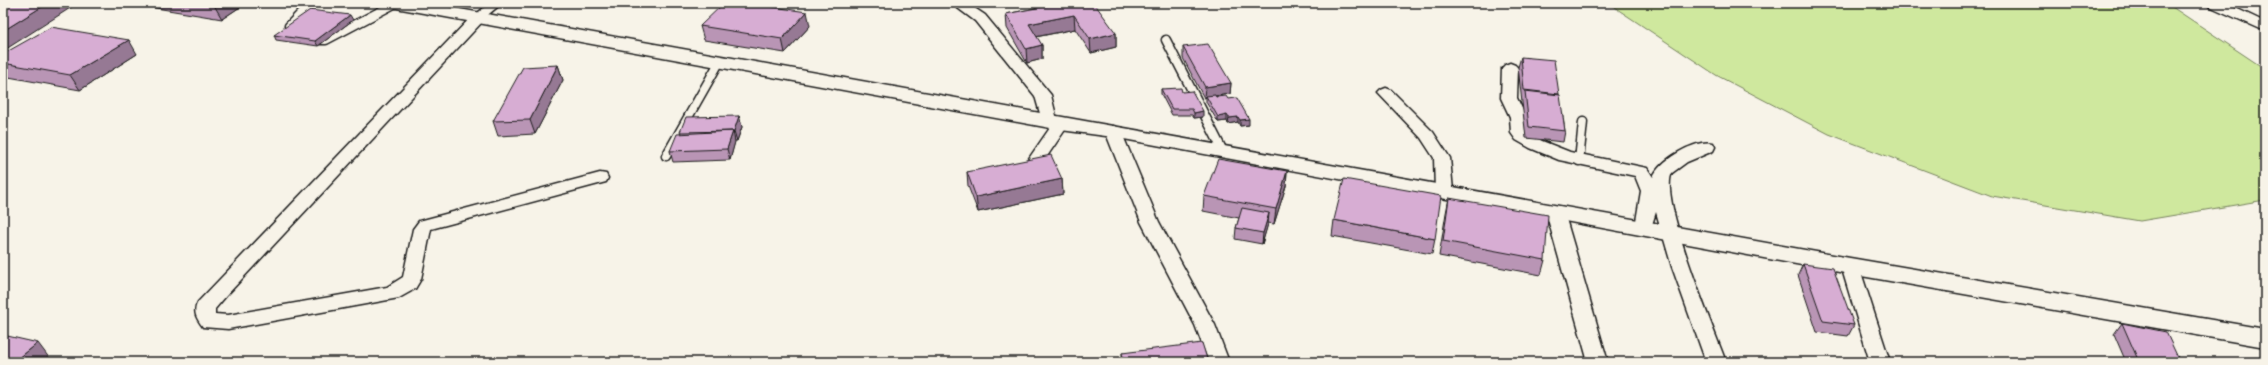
<svg xmlns="http://www.w3.org/2000/svg" width="2268" height="365" viewBox="0 0 2268 365" font-family="Dekko,sans-serif">
	<style>
		.green { fill: #cfe89e; stroke: #76825d }
		.lines { fill: none; stroke-linecap: round; stroke-linejoin: round }
		.lane-casing { stroke: #1c1c1c; stroke-width: 11 }
		.street-casing { stroke: #1c1c1c; stroke-width: 3 }
		.secondary-casing { stroke: #1c1c1c; stroke-width: 3 }
		.lane { stroke: #f7f3e8; stroke-width: 8 }
		.street { fill: #f7f3e8; fill-rule: evenodd }
		.secondary { fill: #f7f3e8; fill-rule: evenodd }
		.wall { fill: #b995b5; stroke: #1c1c1c }
		.shaded-wall { fill: #967994; stroke: #1c1c1c }
		.building { fill: #d7add3; stroke: #1c1c1c }
	</style>
	<rect width="100%" height="100%" fill="#f7f3e8"/>
	<filter id="ink" filterUnits="userSpaceOnUse"><feTurbulence type="fractalNoise" baseFrequency=".025" numOctaves="2"/><feDisplacementMap in="SourceGraphic" scale="8" xChannelSelector="R" yChannelSelector="G"/><feConvolveMatrix kernelMatrix="1 2 1 2 8 2 1 2 1" color-interpolation-filters="sRGB"/></filter>
	<g filter="url(#ink)">
		<!-- green -->
		<path class="green" d="M1608 3H2166L2265 69V200L2140 221 1992 196 1829 134 1716 75Z"/>
		<g class="lines">
			<defs>
				<path id="lane" d="M479 17 496 3
					M290 29 289 26 311 3
					M318 40H326L396 3
					M1166 40 1223 151
					M666 156 720 61
					M1579 161 1583 122"/>
				<path id="street" d="M3 3H15L3 10Z
					M951 3H967L985 15 1051 95 1057 120 1067 121 1069 124 1037 171H1025L1023 167 1052 125 1043 124 1035 96 975 21Z
					M2207 3H2225L2265 22V31L2209 6Z
					M479 13 486 17 484 20 226 296 215 309V314L228 315 387 287 403 277 413 229 419 221 600 173 606 174 608 178 606 182 431 229 421 279 415 289 399 298 228 329 203 327C197 319 192 312 198 302L474 14Z
					M1510 63 1515 65 1518 68 1517 98 1526 117 1527 133 1542 141 1570 152 1647 168 1653 177C1660 160 1695 139 1713 143L1715 147 1713 151 1687 162 1672 173C1658 197 1715 332 1726 362H1706L1672 267 1656 212 1650 231 1644 233 1638 231 1635 227 1641 191 1635 176 1559 160 1530 148 1516 140 1511 133 1510 117 1501 98 1502 68 1505 65Z
					M1386 88 1391 90 1433 132 1450 158 1453 191 1450 195 1444 196 1438 195 1435 191 1434 158 1421 138 1378 93 1381 90Z
					M1113 126 1119 128 1121 131 1159 222 1215 325 1229 362H1209L1195 325 1141 222 1105 131 1107 128Z
					M1555 206 1561 208 1564 212 1608 362H1588L1546 212 1549 208Z
					M1850 260 1857 262 1859 266 1890 362H1870L1841 266 1843 262Z"/>
				<path id="secondary" d="M387 3H426L1850 258 2265 329V347L1850 274 1113 137 1061 130 396 8 390 7Z"/>
			</defs>
			<!-- lane casing -->
			<use href="#lane" class="lane-casing"/>
			<!-- street casing -->
			<use href="#street" class="street-casing"/>
			<!-- secondary casing -->
			<use href="#secondary" class="secondary-casing"/>
			<!-- lane -->
			<use href="#lane" class="lane"/>
			<!-- street -->
			<use href="#street" class="street"/>
			<!-- secondary -->
			<use href="#secondary" class="secondary"/>
		</g>
		<!-- wall -->
		<path class="wall" d="M126 3H246L222 19Z
			M1061 3 1116 33V47L1091 53 1075 29 1036 37 1042 45V59L1027 63 1007 28 1006 14Z
			M353 20 318 46 276 40 274 35Z
			M700 26H810L785 53 704 40Z
			M1183 47 1231 83 1230 94 1216 96V97L1228 99 1249 125 1240 126 1238 122 1228 124 1227 121 1218 122 1206 102V97L1204 98 1183 58Z
			M3 54H137L80 90 3 76Z
			M1521 57 1559 94 1565 131 1563 142 1526 138 1518 67Z
			M558 65 563 80 535 134 498 136 493 121Z
			M1161 89 1182 92 1203 117 1194 118 1192 115H1172L1161 94Z
			M739 116 742 127 737 141H735L730 160 673 162 670 151 681 134 680 132Z
			M1287 171 1286 186 1274 224 1268 223 1262 244 1235 239 1236 228 1239 218 1203 211 1204 196Z
			M967 172 1062 179 1063 194 978 212 968 186Z
			M1449 198 1545 260 1541 275 1439 256 1446 213Z
			M1334 220 1435 239 1432 254 1332 236Z
			M1803 264 1854 325 1848 336 1817 332 1798 275Z
			M2122 323 2180 362H2126L2114 334Z
			M1122 353 1208 362H1122Z"/>
		<!-- shaded-wall -->
		<path class="shaded-wall" d="M48 3H78L3 51V31Z
			M217 3H246L222 19 214 5Z
			M807 12 810 26 785 53 782 39Z
			M350 15 353 20 318 46 315 41Z
			M1074 15 1075 29 1030 38 1029 24Z
			M1116 33V47L1091 53 1090 39Z
			M129 40 137 54 80 90 70 75Z
			M1042 45V59L1027 63 1026 49Z
			M558 65 563 80 535 134 530 120Z
			M1231 83 1230 94 1207 97 1206 96V97L1204 98 1205 87Z
			M1203 111V117L1194 118V113Z
			M1227 115V121L1218 122V117Z
			M739 116 742 127 737 141 734 131Z
			M1238 117V122L1228 124 1229 118Z
			M1249 119V125L1240 126V120Z
			M733 131 735 142 730 160 727 149Z
			M1287 171 1286 186 1274 224 1276 209Z
			M1062 179 1063 194 978 212 976 197Z
			M1269 213 1268 224 1262 244 1263 233Z
			M38 343 50 359 46 362H14Z"/>
		<!-- building -->
		<path class="building" d="M12 3H48L3 31V8Z
			M202 3H217L214 5Z
			M724 3H747L807 12 782 39 700 26Z
			M1061 3H1094L1116 33 1090 39 1074 15 1029 24 1042 45 1026 49 1006 14Z
			M310 10 350 15 315 41 274 35Z
			M51 27 129 40 70 75 3 63V54Z
			M1208 44 1231 83 1205 87 1183 47Z
			M1521 57 1554 60 1559 94 1524 90Z
			M558 65 530 120 493 121 523 67Z
			M1181 88 1182 92 1192 91 1203 111 1194 113 1192 109H1172L1161 89Z
			M1525 91 1560 95 1565 131 1529 127Z
			M1215 95 1216 97 1226 96 1228 99 1237 98 1249 119 1240 120 1238 117 1229 118 1227 115 1218 117 1206 96Z
			M739 116 734 131 680 132 686 117Z
			M733 131 727 149 670 151 677 134Z
			M1051 155 1062 179 976 197 967 172Z
			M1218 159 1287 171 1276 209 1204 196Z
			M1344 179 1441 196 1435 239 1334 220Z
			M1449 198 1548 215 1545 260 1443 241Z
			M1242 208 1269 213 1263 233 1236 228Z
			M1803 264 1833 268 1854 325 1823 321Z
			M2122 323 2166 332 2180 362H2139Z
			M3 335 38 343 14 362H3Z
			M1202 343 1208 362H1124L1122 353Z"/>
	</g>
	<!-- margin -->
	<rect width="2268" height="365" fill="none" stroke="#f7f3e8" stroke-width="16"/>
	<rect x="8" y="8" width="2252" height="349" fill="none" stroke="#1c1c1c" stroke-width="1.5" filter="url(#ink)"/>
</svg>
